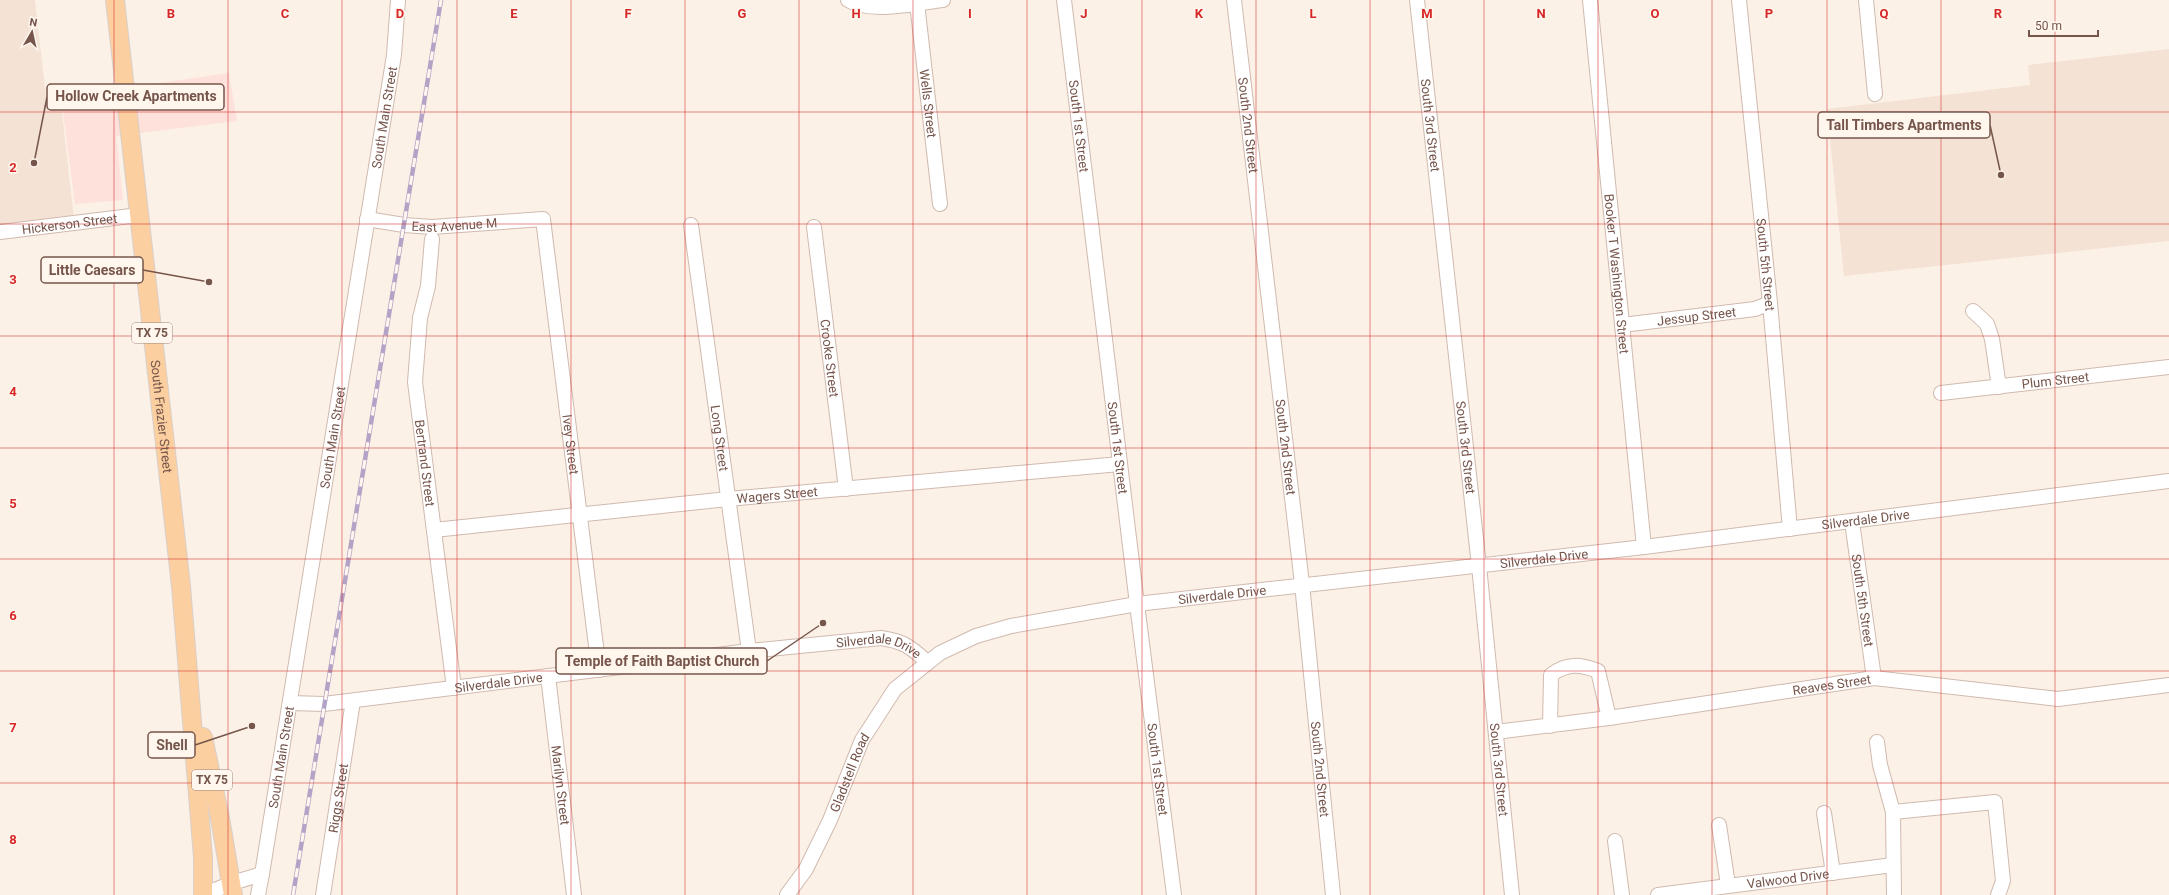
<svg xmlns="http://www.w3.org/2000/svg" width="2169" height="895" viewBox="0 0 2169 895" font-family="Roboto,sans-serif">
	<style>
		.residential { fill: #f4e2d5 }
		.commercial { fill: #fde1da }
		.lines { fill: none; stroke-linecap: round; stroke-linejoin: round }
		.minor-casing { stroke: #d0baaf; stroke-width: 16 }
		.major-casing { stroke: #d9cfcd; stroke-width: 20 }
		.minor { stroke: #fff; stroke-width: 14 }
		.major { stroke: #fbcf9f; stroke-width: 18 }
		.rail-casing { stroke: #b3a4c7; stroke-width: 4.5 }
		.rail { stroke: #fff6ed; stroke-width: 3; stroke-dasharray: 9; stroke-linecap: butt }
		.grid { fill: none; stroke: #d62828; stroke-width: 1; stroke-opacity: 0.55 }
		.labels { text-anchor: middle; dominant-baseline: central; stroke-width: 3; stroke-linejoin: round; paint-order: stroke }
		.shield { fill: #fff6ed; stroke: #9f857c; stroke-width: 1 }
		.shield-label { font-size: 12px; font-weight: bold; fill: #76554b }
		.street-label { font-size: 13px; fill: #76554b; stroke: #fff6ed }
		.grid-label { font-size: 13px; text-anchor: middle; font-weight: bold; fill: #d62828; stroke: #fff6ed; stroke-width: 3; stroke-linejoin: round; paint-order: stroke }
		.leader { fill: none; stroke: #76554b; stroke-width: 1.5 }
		.callout-dot { fill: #76554b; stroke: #fff6ed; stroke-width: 1.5 }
		.callout { fill: #fff6ed; stroke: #76554b; stroke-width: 1.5 }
		.callout-label { font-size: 14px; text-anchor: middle; font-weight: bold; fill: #76554b }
	</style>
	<rect width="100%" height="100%" fill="#fcf1e6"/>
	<!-- residential -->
	<path class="residential" d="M0 0H35L47 106 61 104 74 219 0 227Z
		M2169 49V241L1844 276 1827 109 2030 85 2028 65Z"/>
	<!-- commercial -->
	<path class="commercial" d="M229 73 237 121 116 136 123 200 75 204 61 97Z"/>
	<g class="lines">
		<defs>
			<g id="minor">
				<path d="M848 0C871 14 917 3 943 0"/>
				<path id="s1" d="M1064 0 1137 604 1174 895"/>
				<path id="s2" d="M1234 0 1302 584 1333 895"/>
				<path id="s3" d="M1417 0 1479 566 1512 895"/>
				<path id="s4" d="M1590 0 1644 547"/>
				<path id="s5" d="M1739 0 1770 303 1790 529"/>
				<path d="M1866 0 1875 94"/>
				<path id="s6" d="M917 3 940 204"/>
				<path id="s7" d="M367 219 404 225 432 227 543 219 599 670"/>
				<path id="s8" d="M691 225 749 651"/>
				<path id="s9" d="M814 227 846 489"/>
				<path id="s10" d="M0 232 139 215"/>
				<path id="s11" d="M432 239 428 286 420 318 415 382 454 688"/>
				<path d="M1973 311 1987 324 1992 339 1999 387"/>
				<path id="s12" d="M1622 325 1755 309 1770 303"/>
				<path id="s13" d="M1941 393 2169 367"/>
				<path id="s14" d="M1852 522 1874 678"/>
				<path id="s15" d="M434 530 728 499 1120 464"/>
				<path id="s16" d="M548 676 574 895"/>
				<path id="s17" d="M290 703 324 704 749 651 881 638C903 641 911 647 927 662"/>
				<path d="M1550 726 1551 675C1566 663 1580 664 1598 671L1609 718"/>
				<path id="s18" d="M1496 732 1609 718 1874 678 2058 699 2169 685"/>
				<path d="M1877 742 1880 765 1893 812 1894 895"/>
				<path d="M1893 812 1995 802 2003 881 1998 895"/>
				<path d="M1824 813 1833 873"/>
				<path d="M1719 825 1728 885"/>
				<path d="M1615 841 1622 895"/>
				<path id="s19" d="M203 895 232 883 262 874 394 55 398 0"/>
				<path d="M258 895 262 874"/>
				<path id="s20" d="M323 895 353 701"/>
				<path id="s21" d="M787 895 806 869 830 820 862 740 895 689 940 653 976 636 1011 626 1137 604 1644 547 2169 481"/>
				<path id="s22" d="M1658 895 1893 865"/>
			</g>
			<g id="major">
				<path id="s23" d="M115 0 181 586 203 857V895"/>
				<path d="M203 737 220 818 233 895"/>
			</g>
		</defs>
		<!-- minor casing -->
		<use href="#minor" class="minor-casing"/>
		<!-- major casing -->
		<use href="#major" class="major-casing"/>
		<!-- minor -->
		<use href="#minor" class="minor"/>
		<!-- major -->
		<use href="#major" class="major"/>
		<defs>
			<path id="rail" d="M293 895 441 0"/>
		</defs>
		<!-- rail casing -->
		<use href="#rail" class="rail-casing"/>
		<!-- rail -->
		<use href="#rail" class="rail"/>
	</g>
	<!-- grid -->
	<path class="grid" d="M114 0V895M228 0V895M342 0V895M457 0V895M571 0V895M685 0V895M799 0V895M913 0V895M1027 0V895M1142 0V895M1256 0V895M1370 0V895M1484 0V895M1598 0V895M1712 0V895M1827 0V895M1941 0V895M2055 0V895M0 112H2169M0 224H2169M0 336H2169M0 448H2169M0 559H2169M0 671H2169M0 783H2169"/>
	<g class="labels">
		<!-- shield labels -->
		<g class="shield">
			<rect x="132" y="323" width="40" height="20" rx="3"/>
			<rect x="192" y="770" width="40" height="20" rx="3"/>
		</g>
		<g class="shield-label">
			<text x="152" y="333">TX 75</text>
			<text x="212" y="780">TX 75</text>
		</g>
		<!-- street labels -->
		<g class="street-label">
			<text stroke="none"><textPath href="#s6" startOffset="101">Wells Street</textPath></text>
			<text stroke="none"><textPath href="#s19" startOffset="829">South Main Street</textPath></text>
			<text stroke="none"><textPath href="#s2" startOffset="126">South 2nd Street</textPath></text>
			<text stroke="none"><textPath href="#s3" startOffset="126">South 3rd Street</textPath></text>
			<text stroke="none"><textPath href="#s1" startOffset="127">South 1st Street</textPath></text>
			<text stroke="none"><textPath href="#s10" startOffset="70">Hickerson Street</textPath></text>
			<text stroke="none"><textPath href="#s7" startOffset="88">East Avenue M</textPath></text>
			<text stroke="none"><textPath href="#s5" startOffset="266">South 5th Street</textPath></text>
			<text stroke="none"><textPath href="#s4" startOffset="275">Booker T Washington Street</textPath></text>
			<text stroke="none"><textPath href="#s12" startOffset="75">Jessup Street</textPath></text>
			<text stroke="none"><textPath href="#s9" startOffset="132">Crooke Street</textPath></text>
			<text stroke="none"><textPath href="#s13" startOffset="115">Plum Street</textPath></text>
			<text stroke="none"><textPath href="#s23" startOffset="419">South Frazier Street</textPath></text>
			<text stroke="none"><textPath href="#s19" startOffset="505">South Main Street</textPath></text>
			<text stroke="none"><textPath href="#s8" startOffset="215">Long Street</textPath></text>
			<text stroke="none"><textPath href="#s7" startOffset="404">Ivey Street</textPath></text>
			<text stroke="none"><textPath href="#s2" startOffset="450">South 2nd Street</textPath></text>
			<text stroke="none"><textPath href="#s3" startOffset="450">South 3rd Street</textPath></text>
			<text stroke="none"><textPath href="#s1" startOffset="451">South 1st Street</textPath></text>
			<text stroke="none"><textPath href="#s11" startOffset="226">Bertrand Street</textPath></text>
			<text stroke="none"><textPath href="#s15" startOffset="345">Wagers Street</textPath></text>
			<text stroke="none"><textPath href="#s21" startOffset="1229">Silverdale Drive</textPath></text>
			<text stroke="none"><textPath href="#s21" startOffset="905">Silverdale Drive</textPath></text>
			<text stroke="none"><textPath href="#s21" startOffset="581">Silverdale Drive</textPath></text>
			<text stroke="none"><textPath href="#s14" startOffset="79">South 5th Street</textPath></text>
			<text stroke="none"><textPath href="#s17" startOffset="594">Silverdale Drive</textPath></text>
			<text stroke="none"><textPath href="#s17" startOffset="210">Silverdale Drive</textPath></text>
			<text stroke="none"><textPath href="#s18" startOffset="339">Reaves Street</textPath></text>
			<text stroke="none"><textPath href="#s19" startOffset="181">South Main Street</textPath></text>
			<text stroke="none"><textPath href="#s1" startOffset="775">South 1st Street</textPath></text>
			<text stroke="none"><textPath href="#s2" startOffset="774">South 2nd Street</textPath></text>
			<text stroke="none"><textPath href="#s3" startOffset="774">South 3rd Street</textPath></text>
			<text stroke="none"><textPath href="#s21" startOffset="138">Gladstell Road</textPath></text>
			<text stroke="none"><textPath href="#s16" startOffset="110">Marilyn Street</textPath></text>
			<text stroke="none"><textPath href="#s20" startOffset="98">Riggs Street</textPath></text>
			<text stroke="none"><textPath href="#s22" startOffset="131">Valwood Drive</textPath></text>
		</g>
	</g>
	<g class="grid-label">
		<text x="171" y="18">B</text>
		<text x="285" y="18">C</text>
		<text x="400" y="18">D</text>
		<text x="514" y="18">E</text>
		<text x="628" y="18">F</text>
		<text x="742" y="18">G</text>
		<text x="856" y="18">H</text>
		<text x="970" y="18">I</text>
		<text x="1084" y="18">J</text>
		<text x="1199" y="18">K</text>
		<text x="1313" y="18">L</text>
		<text x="1427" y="18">M</text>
		<text x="1541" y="18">N</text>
		<text x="1655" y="18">O</text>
		<text x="1769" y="18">P</text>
		<text x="1884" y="18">Q</text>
		<text x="1998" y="18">R</text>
		<text x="13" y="172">2</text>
		<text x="13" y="284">3</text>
		<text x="13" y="396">4</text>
		<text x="13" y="508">5</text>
		<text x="13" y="620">6</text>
		<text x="13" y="732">7</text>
		<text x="13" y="844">8</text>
	</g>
	<!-- callouts -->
	<path class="leader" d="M34 163L47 97M2001 175L1990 125M209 282L143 270M823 623L767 661M252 726L195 745"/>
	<g class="callout-dot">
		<circle cx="34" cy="163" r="4"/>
		<circle cx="2001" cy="175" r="4"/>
		<circle cx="209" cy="282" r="4"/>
		<circle cx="823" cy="623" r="4"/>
		<circle cx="252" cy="726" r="4"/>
	</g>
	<g class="callout">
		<rect x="47" y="84" width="177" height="26" rx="4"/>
		<rect x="1818" y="112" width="172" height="26" rx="4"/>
		<rect x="41" y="257" width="102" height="26" rx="4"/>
		<rect x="556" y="648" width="211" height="26" rx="4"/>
		<rect x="148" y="732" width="47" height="26" rx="4"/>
	</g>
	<g class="callout-label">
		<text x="136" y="101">Hollow Creek Apartments</text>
		<text x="1904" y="130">Tall Timbers Apartments</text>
		<text x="92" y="275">Little Caesars</text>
		<text x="662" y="666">Temple of Faith Baptist Church</text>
		<text x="172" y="750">Shell</text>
	</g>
	<!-- north arrow -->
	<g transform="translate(32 32) rotate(9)" stroke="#fff6ed" stroke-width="3" paint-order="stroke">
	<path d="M0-3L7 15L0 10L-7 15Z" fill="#76554b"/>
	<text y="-6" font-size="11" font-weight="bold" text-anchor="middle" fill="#76554b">N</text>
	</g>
	<!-- scale -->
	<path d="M2029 30v6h69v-6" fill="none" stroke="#76554b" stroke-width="2"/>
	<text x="2035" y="30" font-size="12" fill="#76554b" stroke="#fff6ed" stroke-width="3" paint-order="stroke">50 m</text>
</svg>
